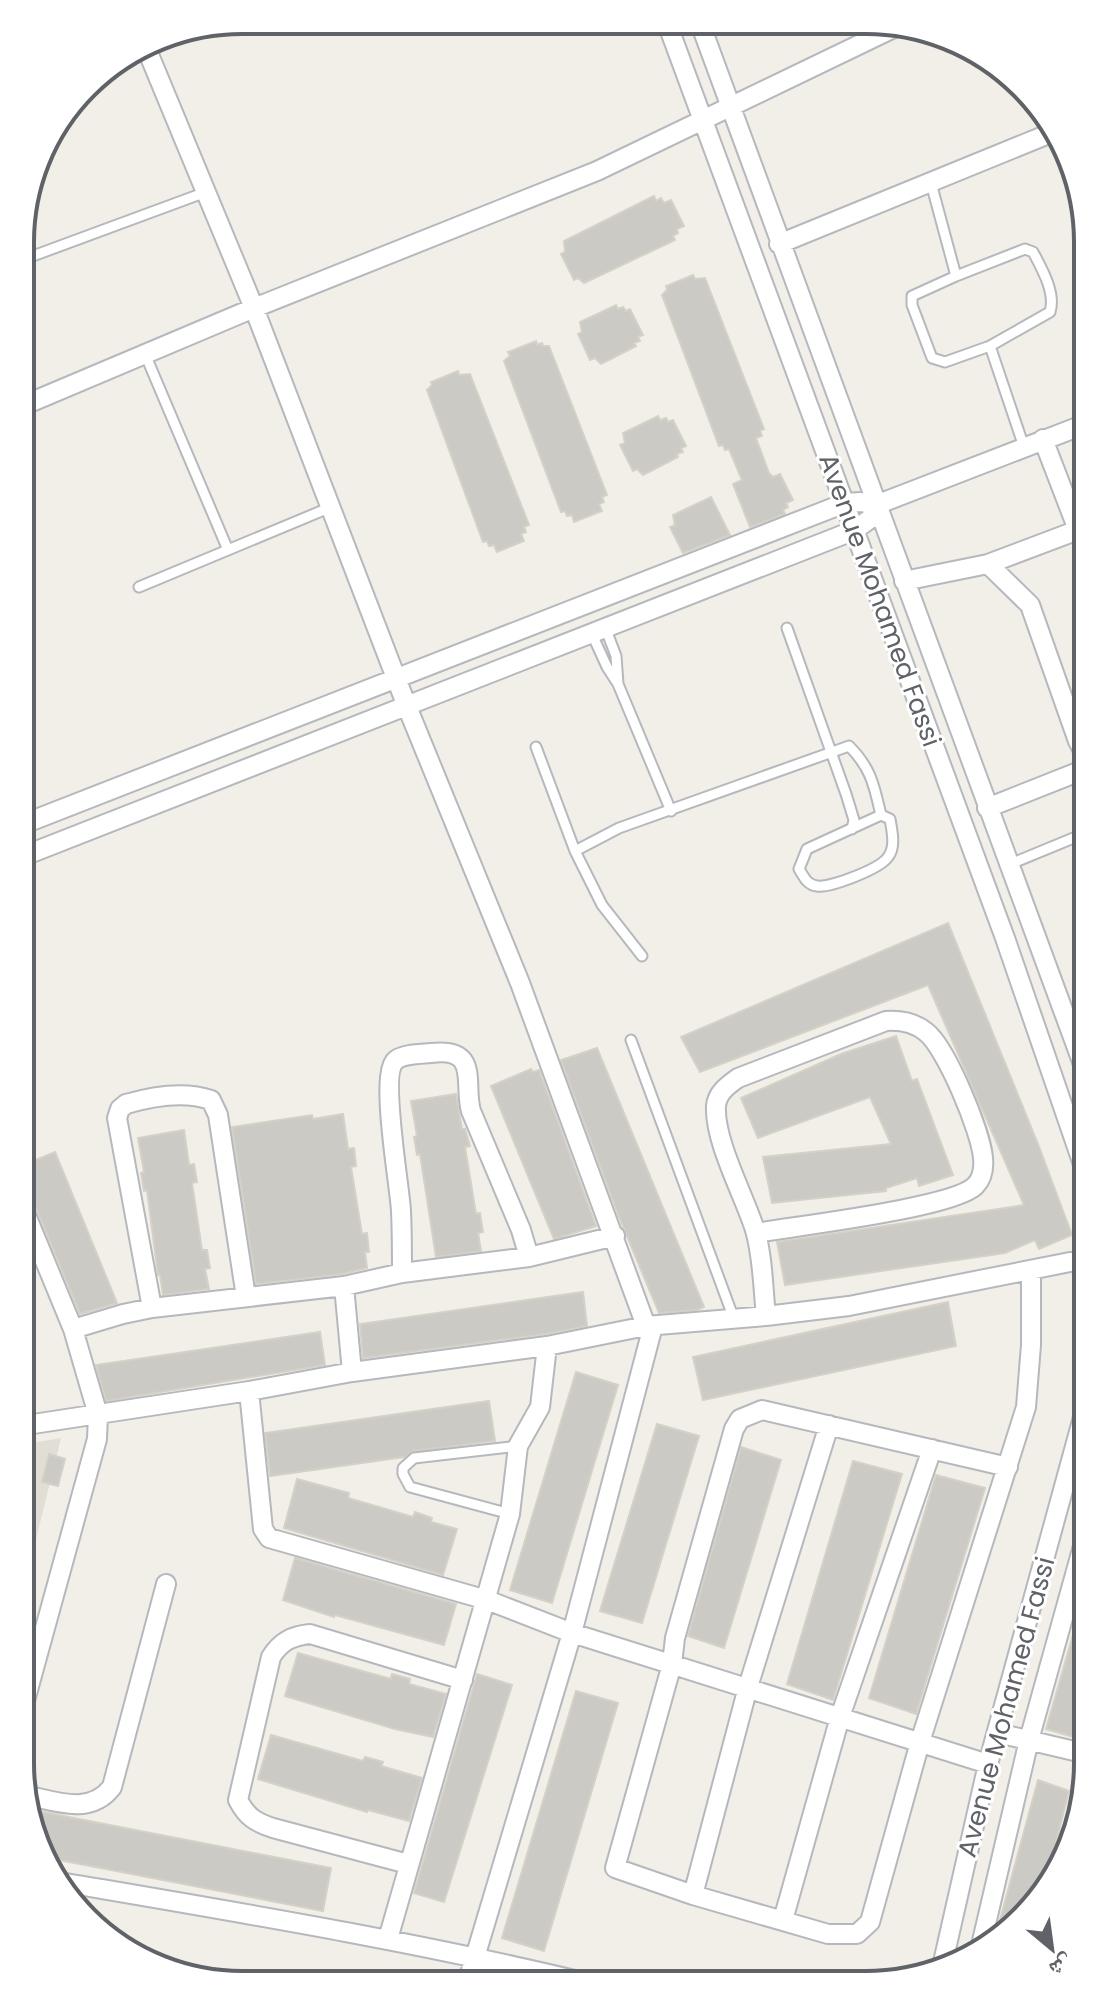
<svg xmlns="http://www.w3.org/2000/svg" width="1108" height="2005" viewBox="0 0 1108 2005" font-family="Poppins,'Noto Naskh Arabic',sans-serif">
	<style>
		.education { fill: #e1ded6 }
		.building { fill: #cccac5; stroke: #d6d1c6; stroke-width: 2 }
		.lines { fill: none; stroke-linecap: round; stroke-linejoin: round }
		.service-casing { stroke: #b5b8bc; stroke-width: 13 }
		.minor-casing { stroke: #b5b8bc; stroke-width: 22 }
		.service { stroke: #fff; stroke-width: 9 }
		.minor { stroke: #fff; stroke-width: 18 }
		.labels { text-anchor: middle; dominant-baseline: central; stroke-width: 6; stroke-linejoin: round; paint-order: stroke }
		.street-label { font-size: 26px; fill: #5f6368; stroke: #fff }
		.rim { fill: none; stroke: #5f6368; stroke-width: 4 }
	</style>
	<rect width="100%" height="100%" fill="#f1efe8"/>
	<!-- education -->
	<path class="education" d="M61 1438 20 1604V1445Z"/>
	<!-- building -->
	<path class="building" d="M654 196 656 201 661 198 664 203 671 200 684 226 677 229 678 233 673 236 675 240 584 283 578 278 574 280 561 254 565 252 564 241Z
		M693 275 695 279 705 278 764 429 760 431 762 436 756 438 769 473 773 477 780 474 793 500 786 503 788 507 783 510 785 514 750 527 733 484 742 480 729 449 725 450 723 445 719 446 662 295 667 290 666 286Z
		M616 305 618 309 623 307 626 311 630 309 643 335 638 337 640 341 634 343 636 346 601 364 595 358 590 360 578 334 582 332 580 322Z
		M536 341 537 345 542 343 543 346H549L607 495 602 497 604 502 599 504 602 511 574 522 572 515 567 516 565 511 561 512 504 361 510 356 508 352Z
		M458 371 459 375 470 374 529 525 524 527 526 532 521 534 524 541 497 552 494 545 489 546 487 541 483 542 427 390 432 385 431 382Z
		M658 416 660 420 666 418 668 422 673 420 686 446 681 448 683 452 677 454 678 457 643 475 637 469 633 471 620 445 625 443 623 433Z
		M711 497 730 535 683 553 670 527 675 525 673 515Z
		M948 923 1038 1144 1072 1235 1039 1249 1035 1240 1005 1253 785 1285 777 1242 1024 1205 928 985 700 1072 681 1037Z
		M896 1036 912 1081 917 1079 953 1175 919 1186 917 1178 886 1188V1191L772 1203 763 1157 891 1144 870 1097 758 1138 741 1098 841 1054Z
		M597 1048 704 1307 697 1310 659 1313 619 1217 561 1060Z
		M531 1069 533 1072 539 1070 596 1226 554 1239 491 1086Z
		M456 1094 462 1129H465L470 1146 465 1147 476 1214 480 1213 483 1232 478 1233 481 1251 436 1257 420 1154 417 1155 414 1137 417 1136 411 1101Z
		M343 1114 348 1149 354 1148 356 1166 351 1167 362 1234 367 1233 369 1252H365L367 1268 342 1274 256 1284 232 1127 312 1115 313 1119Z
		M184 1130 189 1165 194 1164 197 1182 192 1183 202 1250H207L210 1268 205 1269 209 1289 163 1295 160 1275H158L147 1190 144 1191 141 1173 144 1172 138 1138Z
		M55 1152 117 1303 80 1314 32 1198 23 1191 21 1185V1166Z
		M583 1292 587 1326 545 1334 363 1358 360 1324Z
		M948 1302 956 1346 703 1400 693 1357Z
		M320 1332 325 1365 106 1401 96 1365Z
		M576 1372 618 1385 552 1603 510 1590Z
		M489 1401 495 1441 413 1451 404 1457 270 1476 265 1433Z
		M657 1424 699 1436 642 1623 600 1611Z
		M741 1447 781 1460 724 1648 688 1636Z
		M49 1454 65 1459 58 1486 42 1482Z
		M853 1461 902 1474 833 1700 787 1684Z
		M936 1475 985 1488 916 1714 869 1698Z
		M297 1479 349 1493 348 1498 413 1517 415 1512 432 1518 431 1522 457 1529 443 1575 284 1528Z
		M295 1558 456 1604 444 1645 335 1615 334 1617 283 1600Z
		M1083 1600H1088V1728L1084 1740 1046 1729Z
		M298 1653 391 1679 392 1674 410 1679 409 1684 446 1694 433 1737 395 1729 285 1696Z
		M477 1674 512 1685 444 1902 414 1893Z
		M576 1691 618 1703 544 1951 502 1938Z
		M271 1735 363 1761 365 1757 383 1762 381 1766 422 1778 409 1821 368 1810 367 1812 258 1779Z
		M1038 1780 1069 1791 1042 1898 997 1931Z
		M43 1812 331 1868 323 1911 49 1858 37 1842Z"/>
	<g class="lines">
		<defs>
			<path id="service" d="M931 183 956 276
				M1025 249 1033 252C1042 269 1056 293 1050 312L990 346 945 362 932 358 912 305V296L956 276Z
				M22 260 206 192
				M990 346 1024 447
				M145 354 228 550
				M139 587 331 507
				M605 627 616 656 618 684
				M787 628 846 794 854 820 852 829
				M591 632 607 667 618 684 671 811
				M536 747 575 851 602 905 642 956
				M881 815 890 819C892 831 896 847 888 857 880 869 830 888 817 886 807 885 804 877 799 869L807 849Z
				M575 851 619 828 849 746C871 768 874 785 881 815
				M1008 865 1088 832
				M631 1040 734 1319
				M510 1514 410 1487 403 1474V1468L414 1458 518 1446"/>
			<path id="minor" d="M667 23 1005 938 1088 1179
				M700 23 1088 1078
				M145 45 254 308 406 704 520 983 646 1326
				M779 244 1051 133
				M22 406 254 308 597 171 902 24
				M22 439V430
				M1043 439 1078 530 1088 546
				M988 564 1078 530
				M904 581 988 564 1030 605 1078 741 1088 760
				M987 808 1088 768
				M21 825 845 503 861 502 876 505 1088 423
				M21 857 855 530 871 518 876 505
				M756 1233C796 1226 952 1208 975 1186 982 1179 984 1168 983 1158 981 1132 946 1047 926 1032 914 1022 901 1020 886 1021L738 1078C728 1085 717 1093 716 1106 714 1141 744 1195 755 1230 763 1257 763 1289 766 1316
				M402 1273C402 1252 402 1232 401 1211 400 1187 379 1073 396 1060 403 1054 422 1054 431 1053 481 1047 463 1084 471 1111L521 1230 529 1257
				M152 1308 117 1118 120 1109 126 1104C153 1096 185 1091 211 1100L218 1115 246 1297
				M73 1329 123 1314 152 1308 344 1286
				M352 1372 344 1286 402 1273 529 1257 615 1236
				M249 1391 263 1529 269 1538 487 1600 572 1633 988 1764
				M20 1426 249 1391 352 1372 547 1346 646 1326 766 1316 849 1306 1070 1262H1088
				M1008 1467 762 1410 740 1419 734 1429 675 1638 672 1664 615 1868 693 1895 828 1934H857L870 1922 920 1742 1026 1407 1031 1345V1270
				M20 1719 97 1439 98 1415 73 1329 21 1203
				M998 1733 1087 1754
				M25 1795C55 1801 90 1816 112 1787L166 1584
				M408 1864 273 1828C255 1822 247 1817 238 1800L271 1657C281 1641 292 1636 310 1634L463 1680
				M66 1883C242 1913 418 1942 591 1984
				M693 1895 748 1687 829 1425
				M783 1920 840 1717 932 1449
				M388 1939 510 1514 518 1446 540 1407 547 1346
				M982 1941 1029 1740 1088 1528
				M941 1971 988 1764 1088 1399
				M467 1984 572 1633 653 1326"/>
		</defs>
		<!-- service casing -->
		<use href="#service" class="service-casing"/>
		<!-- minor casing -->
		<use href="#minor" class="minor-casing"/>
		<!-- service -->
		<use href="#service" class="service"/>
		<!-- minor -->
		<use href="#minor" class="minor"/>
	</g>
	<g class="labels">
		<!-- street labels -->
		<g class="street-label">
			<text transform="translate(880 600) rotate(70)">Avenue Mohamed Fassi</text>
			<text transform="translate(1006 1707) rotate(-75)">Avenue Mohamed Fassi</text>
		</g>
	</g>
	<!-- crop -->
	<path d="M0 0H1108V2005H0ZM242 34H866A208 208 0 0 1 1074 242V1763A208 208 0 0 1 866 1971H242A208 208 0 0 1 34 1763V242A208 208 0 0 1 242 34Z" fill="#fff" fill-rule="evenodd"/>
	<path class="rim" d="M242 34H866A208 208 0 0 1 1074 242V1763A208 208 0 0 1 866 1971H242A208 208 0 0 1 34 1763V242A208 208 0 0 1 242 34Z"/>
	<!-- north arrow -->
	<g transform="translate(1052 1949) rotate(151)" stroke="#ffffff" stroke-width="6" paint-order="stroke">
	<path d="M0-6L14 30L0 20L-14 30Z" fill="#5f6368"/>
	<text y="-12" font-size="22" font-weight="bold" text-anchor="middle" fill="#5f6368">ش</text>
	</g>
</svg>
